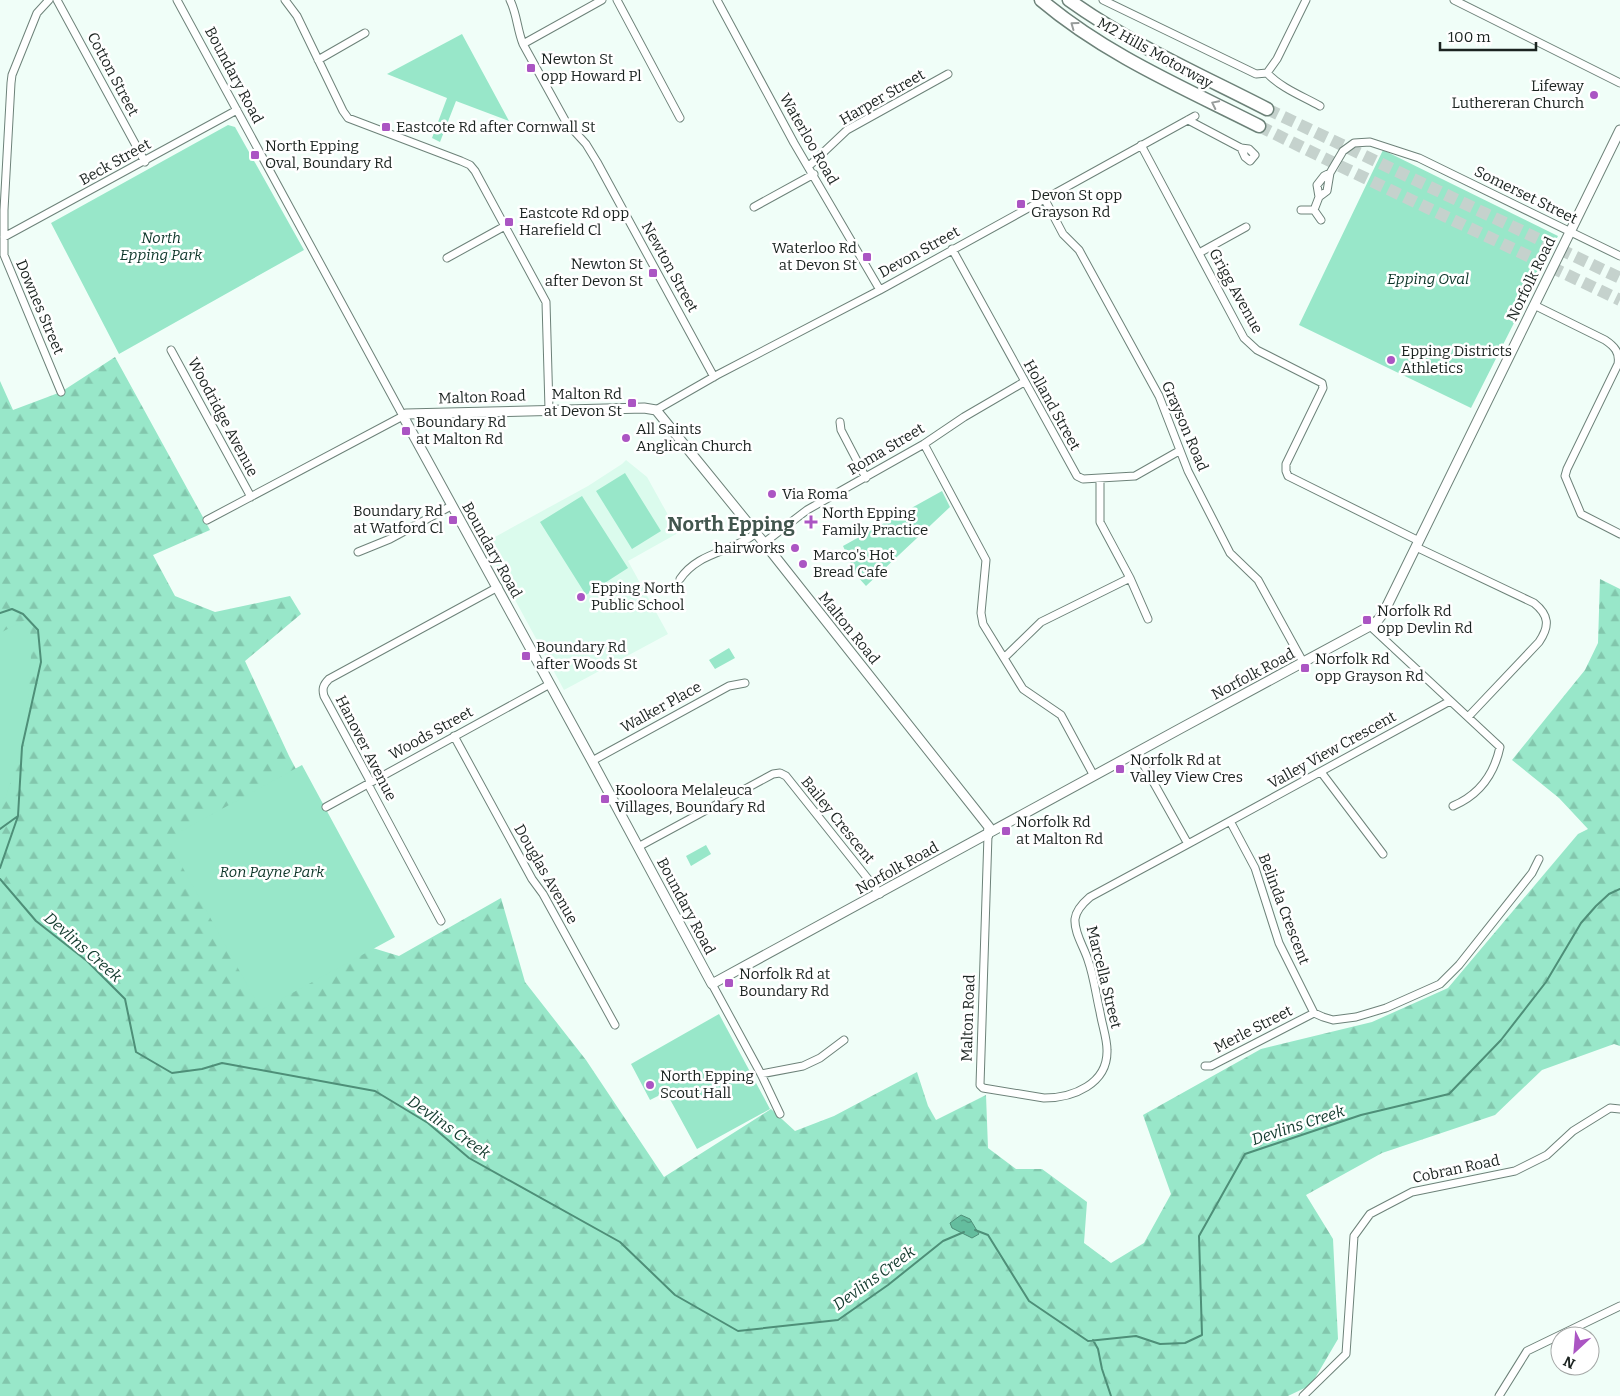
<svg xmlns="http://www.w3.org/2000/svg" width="1620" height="1396" viewBox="0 0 1620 1396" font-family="Bitter,serif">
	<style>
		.built { fill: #dbfbed }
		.forest { fill: url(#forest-firs) }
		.park { fill: #98e7c9 }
		.water { fill: url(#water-ripples); stroke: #4e8f78 }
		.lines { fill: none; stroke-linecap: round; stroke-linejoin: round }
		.stream { stroke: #4e8f78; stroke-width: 2 }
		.motorway-tunnel { stroke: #c5d2cd; stroke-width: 12; stroke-dasharray: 12 6; stroke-linecap: butt }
		.minor-casing { stroke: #6d8279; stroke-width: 9 }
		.tertiary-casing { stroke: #6d8279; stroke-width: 11 }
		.motorway-casing { stroke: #6d8279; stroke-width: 15 }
		.minor { stroke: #fff; stroke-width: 7 }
		.tertiary { stroke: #fff; stroke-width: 9 }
		.motorway { stroke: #fff; stroke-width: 12 }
		.oneway { stroke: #989c9b }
		.poi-dot { fill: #ab55c3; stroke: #fff; stroke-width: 2 }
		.labels { text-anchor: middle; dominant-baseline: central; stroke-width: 5; stroke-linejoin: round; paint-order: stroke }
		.street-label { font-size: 15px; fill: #1b2320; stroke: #fff }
		.poi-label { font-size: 15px; fill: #1b2320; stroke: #fff; text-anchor: start }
		.park-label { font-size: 15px; font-style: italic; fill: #0c3528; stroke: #fff }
		.water-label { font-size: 16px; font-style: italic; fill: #123a2d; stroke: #fff }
		.district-label { font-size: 20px; font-weight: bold; fill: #42564e; stroke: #fff }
	</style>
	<defs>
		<pattern id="forest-firs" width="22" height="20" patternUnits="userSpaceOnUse" patternTransform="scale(1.25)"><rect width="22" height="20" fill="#98e7c9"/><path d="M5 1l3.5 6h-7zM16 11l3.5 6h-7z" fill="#82c6ac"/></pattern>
		<pattern id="water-ripples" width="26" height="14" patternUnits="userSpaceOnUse" patternTransform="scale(1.25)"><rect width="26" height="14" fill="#64bd9e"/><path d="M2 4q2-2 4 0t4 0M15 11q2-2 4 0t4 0" fill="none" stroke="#529980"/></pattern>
	</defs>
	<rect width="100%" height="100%" fill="#f0fef8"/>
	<!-- built -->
	<path class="built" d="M626 460 647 477 678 533 628 561 668 634 564 690 484 543 588 486 622 464Z"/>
	<!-- forest -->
	<path class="forest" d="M115 357 210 530 153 555 175 596 215 612 290 596 301 614 245 661 289 756 314 803 350 941 399 956 501 898 525 982 586 1060 664 1177 771 1109 795 1131 834 1116 917 1072 928 1106 936 1120 986 1095 988 1148 1016 1169H1042L1087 1202 1084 1243 1111 1263 1144 1243 1171 1194 1143 1115 1261 1049 1372 1022 1448 988 1578 834 1588 829 1559 798 1512 760 1585 670 1598 643 1600 579 1620 589V1046L1614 1044 1542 1070 1495 1115 1382 1153 1306 1195 1333 1239 1338 1339 1311 1385 1288 1396H0V381L13 410 61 392Z"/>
	<!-- park -->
	<path class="park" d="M462 34 509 121 456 101 440 142 432 138 447 98 387 74Z
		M228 125 235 127 304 250 119 354 51 223Z
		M1383 150 1558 236 1471 408 1299 325Z
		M625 473 661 531 632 549 596 491Z
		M942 491 950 507 866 586 857 576 843 546Z
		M582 496 628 568 586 595 540 522Z
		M23 621H28L30 624 31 662 28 698 29 723 24 742 6 796 0 804V633Z
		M729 648 735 658 715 669 709 660Z
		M302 765 395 937 261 1010 167 839Z
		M706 845 711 854 691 866 686 856Z
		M719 1014 770 1109 697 1149 666 1092 650 1100 631 1064Z"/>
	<!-- water -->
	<path class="water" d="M961 1215 970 1219 979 1234 972 1238 952 1228 950 1223Z"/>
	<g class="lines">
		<!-- stream -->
		<path class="stream" d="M0 613 12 609 23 614 38 630 41 662 22 747 18 816 0 868
			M0 829 18 816
			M0 879 36 921 87 961 125 999 136 1052 172 1073 202 1069 222 1063 375 1091 428 1123 469 1158 620 1242 675 1295 738 1331 838 1320 888 1285 943 1241 964 1232
			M975 1230 988 1235 1029 1301 1088 1341 1136 1336 1160 1344 1185 1343 1202 1335 1199 1236 1245 1154 1361 1115 1449 1094 1501 1040 1546 982 1581 923 1596 906 1609 894 1620 889
			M1093 1340 1098 1349 1102 1369 1111 1396"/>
		<!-- motorway-tunnel -->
		<path class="motorway-tunnel" d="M1267 109 1620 278
			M1259 126 1338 165 1620 300"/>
		<defs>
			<path id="minor" d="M49 0 37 13 12 75 11 83 4 210V255L61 392
				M57 0 145 162
				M177 0 403 416 207 520
				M285 0 297 16 343 111 348 118 461 161 470 165 475 171 546 302 549 409
				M510 0C517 14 517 29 523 44L566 122 586 144 597 162 714 377
				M617 0 680 118
				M717 0 794 143 880 290
				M1103 0 1256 74 1267 73C1281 88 1302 96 1320 106
				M1454 0 1620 83
				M523 44 602 0
				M318 60 365 33
				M1267 73 1277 59 1306 0
				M1188 120 1241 148 1249 149 1255 155 1250 161 1245 157 1241 148
				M1141 145 1244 338 1257 350 1322 383 1323 388 1286 464V471L1288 476 1419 541
				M809 166 847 130 948 74
				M1330 173 1324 176 1317 185 1319 197 1327 191 1330 173 1343 151 1354 143 1370 142 1419 158 1620 256
				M1319 197 1314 210 1321 220
				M1044 198 1063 234 1079 250 1159 396 1188 471 1230 553 1258 580 1303 662
				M754 207 814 174
				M1301 210H1314
				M4 237 237 110
				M952 249 1077 476 1083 479 1135 476 1179 451
				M1199 253 1246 227
				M447 258 505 226
				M1534 305 1605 340C1614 346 1620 352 1618 364L1567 469 1565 476 1581 514 1620 534
				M171 350 251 497
				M656 410 717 375 880 290 1195 116
				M840 422 841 430 866 478
				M924 444 986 560 981 613 983 624 1023 689 1061 715 1094 776
				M1100 479V522L1130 578 1148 619
				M764 543 807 510 924 444 964 417 1024 382
				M1416 547 1534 603C1549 615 1550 626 1539 642L1468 717
				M358 552 390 539 451 506
				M680 579C699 551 732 553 756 533
				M1370 626 1500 747C1494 775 1479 795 1453 806
				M1004 658 1041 622 1130 578
				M454 736 532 879 543 894 615 1025
				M1137 753 1188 844 1450 701
				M592 761 729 686 745 683
				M1321 772 1383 854
				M326 807 550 684
				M1230 821 1255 868 1279 943 1314 1013 1323 1017 1333 1020 1356 1017 1386 1008 1440 984 1459 965 1532 873 1539 859
				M988 835 980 1085 983 1088 1044 1098C1073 1098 1108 1084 1107 1050 1107 1038 1102 1025 1100 1012 1096 995 1094 977 1088 960 1084 947 1074 933 1075 919 1076 910 1083 903 1090 897L1188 844
				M638 847 773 774 780 773 786 776 880 894
				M441 921 370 788 369 779 324 696C322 689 323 685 329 679L498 587
				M712 984 761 1074 780 1114
				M1205 1066H1211L1314 1013
				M761 1074 803 1066 820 1058 844 1040
				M1303 1396 1346 1354 1354 1236 1370 1214 1412 1192 1515 1171 1547 1155 1573 1131 1610 1108 1620 1109
				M1499 1396 1527 1351 1620 1306"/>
			<path id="tertiary" d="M988 835 989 827 769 549 656 410 644 408 406 414 403 416 592 761 712 984C932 865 1150 744 1370 626L1378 620 1384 612 1620 130"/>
			<path id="motorway" d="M1041 0C1106 55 1184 88 1259 126
				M1069 0C1130 44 1201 75 1267 109"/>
		</defs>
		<!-- minor casing -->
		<use href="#minor" class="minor-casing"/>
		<!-- tertiary casing -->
		<use href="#tertiary" class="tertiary-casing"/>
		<!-- motorway casing -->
		<use href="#motorway" class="motorway-casing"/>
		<!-- minor -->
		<use href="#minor" class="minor"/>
		<!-- tertiary -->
		<use href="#tertiary" class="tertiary"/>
		<!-- motorway -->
		<use href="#motorway" class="motorway"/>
	</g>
	<!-- one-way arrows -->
	<defs><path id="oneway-chevron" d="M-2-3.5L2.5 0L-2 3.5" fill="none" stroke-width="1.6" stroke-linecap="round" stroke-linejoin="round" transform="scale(1.25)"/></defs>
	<g class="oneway">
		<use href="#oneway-chevron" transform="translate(1074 25) rotate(-144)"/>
		<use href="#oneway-chevron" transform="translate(1215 104) rotate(-154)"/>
	</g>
	<!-- markers -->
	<g class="poi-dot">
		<rect x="526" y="63" width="10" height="10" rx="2.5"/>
		<circle cx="1594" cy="95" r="5"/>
		<rect x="381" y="122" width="10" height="10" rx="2.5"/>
		<rect x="250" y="150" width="10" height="10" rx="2.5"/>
		<rect x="1016" y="199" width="10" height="10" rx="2.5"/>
		<rect x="504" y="217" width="10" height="10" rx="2.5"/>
		<rect x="862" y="252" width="10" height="10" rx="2.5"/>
		<rect x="648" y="268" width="10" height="10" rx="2.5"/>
		<circle cx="1391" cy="360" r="5"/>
		<rect x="627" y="398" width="10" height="10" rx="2.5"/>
		<rect x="401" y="426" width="10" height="10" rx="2.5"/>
		<circle cx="626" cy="438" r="5"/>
		<circle cx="772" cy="494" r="5"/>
		<rect x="448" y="515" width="10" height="10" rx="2.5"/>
		<path d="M808.5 514.5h5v5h5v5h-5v5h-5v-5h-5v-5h5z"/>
		<circle cx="795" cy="548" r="5"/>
		<circle cx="803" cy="564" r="5"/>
		<circle cx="581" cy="597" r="5"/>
		<rect x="1362" y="615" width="10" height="10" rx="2.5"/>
		<rect x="521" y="651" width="10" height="10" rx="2.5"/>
		<rect x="1300" y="663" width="10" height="10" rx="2.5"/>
		<rect x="1115" y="764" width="10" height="10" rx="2.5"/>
		<rect x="600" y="794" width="10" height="10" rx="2.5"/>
		<rect x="1001" y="826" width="10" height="10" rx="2.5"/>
		<rect x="724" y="978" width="10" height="10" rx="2.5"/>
		<circle cx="650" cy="1085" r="5"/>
	</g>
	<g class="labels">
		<!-- street labels -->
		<g class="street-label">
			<text transform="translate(1155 53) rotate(29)">M2 Hills Motorway</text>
			<text transform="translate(113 74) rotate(62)">Cotton Street</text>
			<text transform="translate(234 75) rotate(62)">Boundary Road</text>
			<text transform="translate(882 97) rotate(-30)">Harper Street</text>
			<text transform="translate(809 139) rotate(60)">Waterloo Road</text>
			<text transform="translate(115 162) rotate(-29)">Beck Street</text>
			<text transform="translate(1526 195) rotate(26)">Somerset Street</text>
			<text transform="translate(919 252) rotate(-29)">Devon Street</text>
			<text transform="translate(670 267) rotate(61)">Newton Street</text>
			<text transform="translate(1531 279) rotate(-64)">Norfolk Road</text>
			<text transform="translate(1236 291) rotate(61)">Grigg Avenue</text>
			<text transform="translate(40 307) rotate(67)">Downes Street</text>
			<text transform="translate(482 397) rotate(-2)">Malton Road</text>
			<text transform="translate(1052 405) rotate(61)">Holland Street</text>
			<text transform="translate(223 417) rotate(62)">Woodridge Avenue</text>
			<text transform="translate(1185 426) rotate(67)">Grayson Road</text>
			<text transform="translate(886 449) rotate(-31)">Roma Street</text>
			<text transform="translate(492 550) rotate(61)">Boundary Road</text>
			<text transform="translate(849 628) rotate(51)">Malton Road</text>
			<text transform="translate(1253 674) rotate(-28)">Norfolk Road</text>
			<text transform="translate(661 707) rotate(-29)">Walker Place</text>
			<text transform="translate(431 733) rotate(-29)">Woods Street</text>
			<text transform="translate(366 748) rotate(63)">Hanover Avenue</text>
			<text transform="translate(1332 750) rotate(-29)">Valley View Crescent</text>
			<text transform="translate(838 820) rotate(51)">Bailey Crescent</text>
			<text transform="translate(897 868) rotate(-29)">Norfolk Road</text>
			<text transform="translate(546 874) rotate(60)">Douglas Avenue</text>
			<text transform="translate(686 906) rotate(62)">Boundary Road</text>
			<text transform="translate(1284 909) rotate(69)">Belinda Crescent</text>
			<text transform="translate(1104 977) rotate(76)">Marcella Street</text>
			<text transform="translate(968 1018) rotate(-88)">Malton Road</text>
			<text transform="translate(1253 1029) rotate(-27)">Merle Street</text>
			<text transform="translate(1456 1169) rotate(-12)">Cobran Road</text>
		</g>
		<!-- poi labels -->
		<g class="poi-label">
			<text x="541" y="59">Newton St<tspan x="541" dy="17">opp Howard Pl</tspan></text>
			<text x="1584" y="86" text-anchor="end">Lifeway<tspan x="1584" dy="17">Luthereran Church</tspan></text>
			<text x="396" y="127">Eastcote Rd after Cornwall St</text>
			<text x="265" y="146">North Epping<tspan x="265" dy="17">Oval, Boundary Rd</tspan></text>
			<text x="1031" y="195">Devon St opp<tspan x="1031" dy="17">Grayson Rd</tspan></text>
			<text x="519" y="213">Eastcote Rd opp<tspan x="519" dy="17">Harefield Cl</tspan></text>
			<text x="857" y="248" text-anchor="end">Waterloo Rd<tspan x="857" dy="17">at Devon St</tspan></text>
			<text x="643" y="264" text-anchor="end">Newton St<tspan x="643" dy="17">after Devon St</tspan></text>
			<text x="1401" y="351">Epping Districts<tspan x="1401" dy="17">Athletics</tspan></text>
			<text x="622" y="394" text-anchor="end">Malton Rd<tspan x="622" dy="17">at Devon St</tspan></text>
			<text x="416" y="422">Boundary Rd<tspan x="416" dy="17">at Malton Rd</tspan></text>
			<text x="636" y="429">All Saints<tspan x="636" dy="17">Anglican Church</tspan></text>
			<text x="782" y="494">Via Roma</text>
			<text x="443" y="511" text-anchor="end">Boundary Rd<tspan x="443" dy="17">at Watford Cl</tspan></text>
			<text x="822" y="513">North Epping<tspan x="822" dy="17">Family Practice</tspan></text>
			<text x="785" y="548" text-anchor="end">hairworks</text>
			<text x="813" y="555">Marco's Hot<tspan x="813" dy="17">Bread Cafe</tspan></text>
			<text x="591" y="588">Epping North<tspan x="591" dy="17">Public School</tspan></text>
			<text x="1377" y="611">Norfolk Rd<tspan x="1377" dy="17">opp Devlin Rd</tspan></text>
			<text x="536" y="647">Boundary Rd<tspan x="536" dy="17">after Woods St</tspan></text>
			<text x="1315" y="659">Norfolk Rd<tspan x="1315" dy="17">opp Grayson Rd</tspan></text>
			<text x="1130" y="760">Norfolk Rd at<tspan x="1130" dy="17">Valley View Cres</tspan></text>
			<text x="615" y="790">Kooloora Melaleuca<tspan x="615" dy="17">Villages, Boundary Rd</tspan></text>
			<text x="1016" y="822">Norfolk Rd<tspan x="1016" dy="17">at Malton Rd</tspan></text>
			<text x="739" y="974">Norfolk Rd at<tspan x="739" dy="17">Boundary Rd</tspan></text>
			<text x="660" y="1076">North Epping<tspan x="660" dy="17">Scout Hall</tspan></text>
		</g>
		<!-- park labels -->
		<g class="park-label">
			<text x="161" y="238">North<tspan x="161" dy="17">Epping Park</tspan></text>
			<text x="1428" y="279">Epping Oval</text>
			<text x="272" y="872">Ron Payne Park</text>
		</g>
		<!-- water labels -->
		<g class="water-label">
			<text transform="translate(83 947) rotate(41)">Devlins Creek</text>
			<text transform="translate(1298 1125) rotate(-18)">Devlins Creek</text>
			<text transform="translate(449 1127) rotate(35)">Devlins Creek</text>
			<text transform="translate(874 1278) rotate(-36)">Devlins Creek</text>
		</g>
		<!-- district labels -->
		<g class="district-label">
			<text x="731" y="524">North Epping</text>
		</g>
	</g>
	<!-- north arrow -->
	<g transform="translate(1575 1351) rotate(206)"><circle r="24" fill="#ffffff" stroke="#a4a7a6"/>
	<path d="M0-4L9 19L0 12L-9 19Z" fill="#ab55c3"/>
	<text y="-8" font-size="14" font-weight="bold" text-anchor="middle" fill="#1b2320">N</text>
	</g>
	<!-- scale -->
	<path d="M1440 42v8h96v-8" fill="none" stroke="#1b2320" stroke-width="2.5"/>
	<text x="1448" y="42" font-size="15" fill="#1b2320" stroke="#ffffff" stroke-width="4" paint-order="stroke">100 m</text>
</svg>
